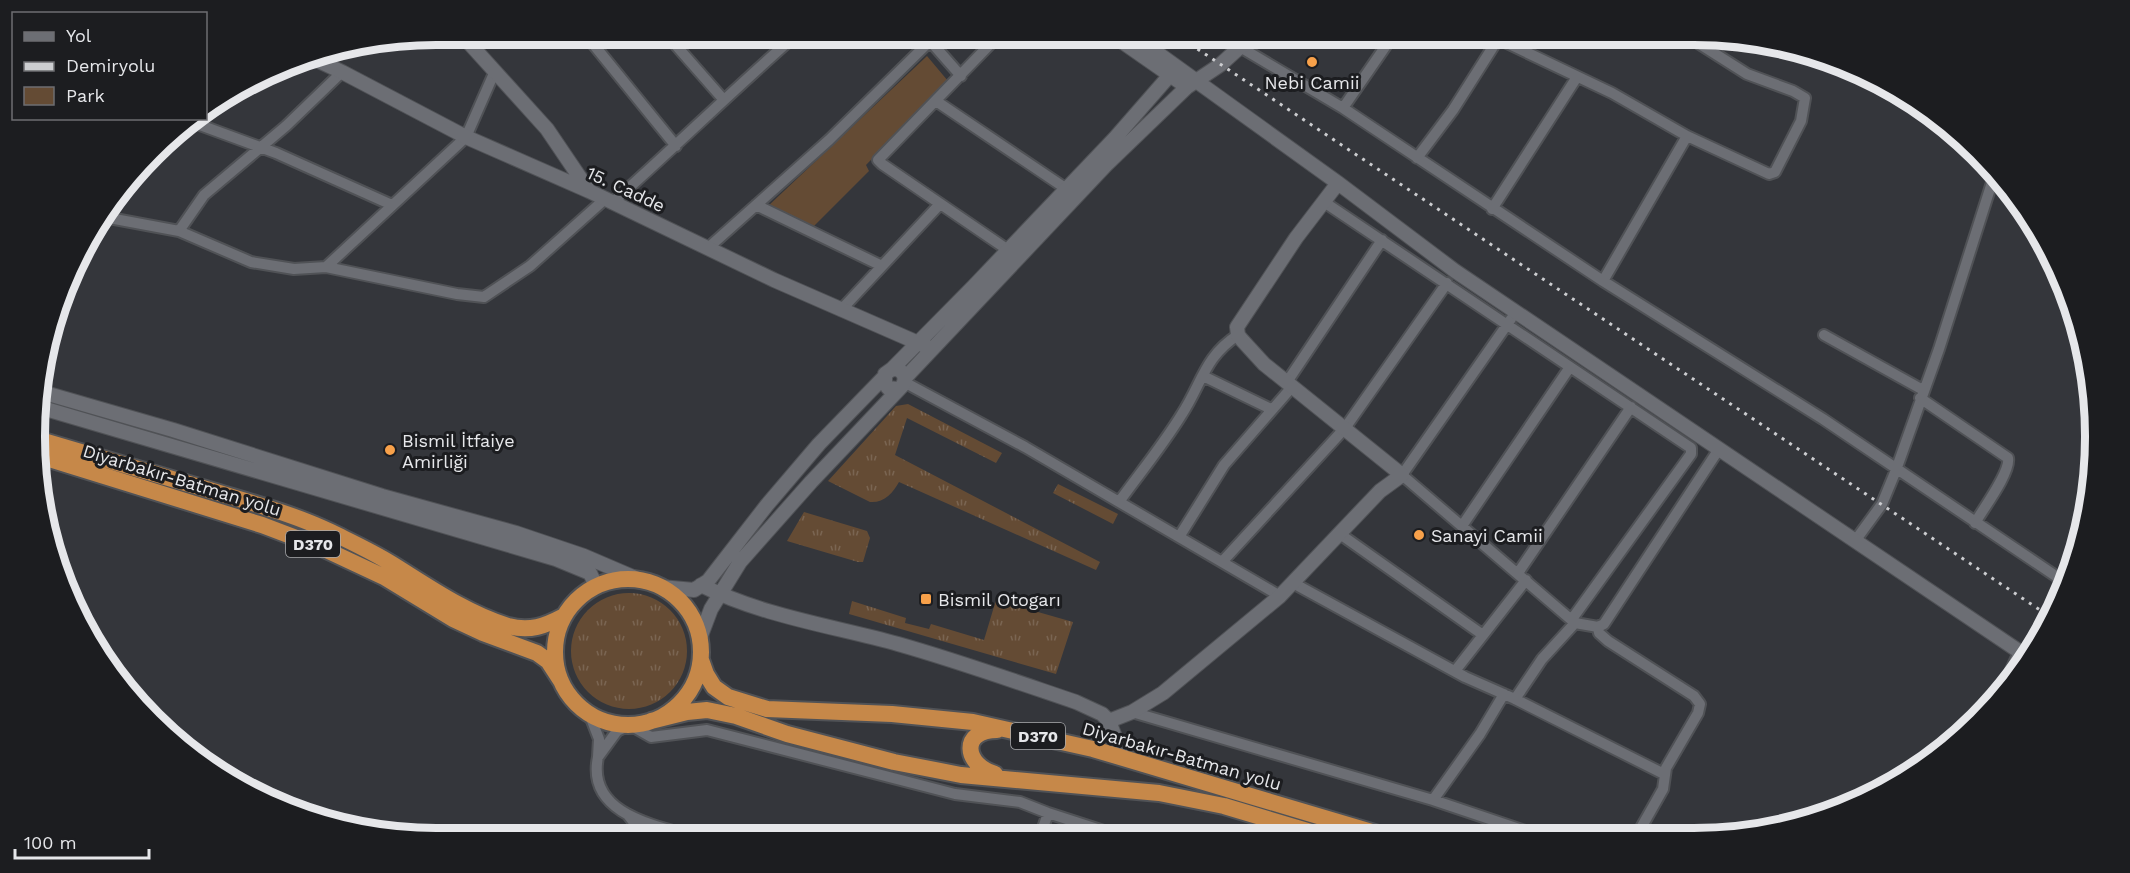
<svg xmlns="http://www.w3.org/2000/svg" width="2130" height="873" viewBox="0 0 2130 873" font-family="'Work Sans',sans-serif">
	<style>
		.grass { fill: url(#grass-tufts) }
		.green { fill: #644b34 }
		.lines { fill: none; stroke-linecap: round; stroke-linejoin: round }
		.minor-casing { stroke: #505256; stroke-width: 14 }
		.tertiary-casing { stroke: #505256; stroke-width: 16 }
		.trunk-casing { stroke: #505256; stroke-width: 20 }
		.minor { stroke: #6c6e74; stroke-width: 10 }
		.tertiary { stroke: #6c6e74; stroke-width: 14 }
		.trunk { stroke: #c68849; stroke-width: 16 }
		.rail { stroke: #cccdd0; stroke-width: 3; stroke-dasharray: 3 6; stroke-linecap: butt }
		.poi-dot { fill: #f8a14a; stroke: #1c1d20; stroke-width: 2 }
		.labels { text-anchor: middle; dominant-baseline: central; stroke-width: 6; stroke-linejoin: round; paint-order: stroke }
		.shield { fill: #1c1d20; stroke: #a9aaad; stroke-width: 1.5 }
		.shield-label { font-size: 16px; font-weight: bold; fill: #e6e7ea }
		.poi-label { font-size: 18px; fill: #e6e7ea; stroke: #1c1d20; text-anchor: start }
		.street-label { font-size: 18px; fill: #e6e7ea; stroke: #1c1d20 }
		.rim { fill: none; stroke: #e6e7ea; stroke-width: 8 }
	</style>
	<defs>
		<pattern id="grass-tufts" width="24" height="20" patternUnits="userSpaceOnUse" patternTransform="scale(1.5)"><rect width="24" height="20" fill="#644b34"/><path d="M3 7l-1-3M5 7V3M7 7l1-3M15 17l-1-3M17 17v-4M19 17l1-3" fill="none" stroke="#7a6552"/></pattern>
	</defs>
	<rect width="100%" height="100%" fill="#34363b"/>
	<!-- grass -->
	<path class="grass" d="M908 404 1002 453 996 463 907 418 895 455 1100 562 1096 570 899 482C893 493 884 503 870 502L828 481 896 406Z
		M1058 484 1118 514 1113 524 1053 493Z
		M804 512 867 531 870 538 863 562H858L787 541Z
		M571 651a58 58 0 1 1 116 0a58 58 0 1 1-116 0Z
		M996 600 1073 622 1056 674 849 614 852 601 906 618 905 623 929 629 931 624 984 640Z"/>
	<!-- green -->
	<path class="green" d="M927 56 948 81 866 165 869 171 808 232 766 208Z"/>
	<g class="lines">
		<defs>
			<path id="minor" d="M585 34 676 146
				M666 34 723 99
				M924 34 961 76
				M1000 34 878 160 882 164 1008 250
				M1223 34 1240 47 1343 108 1603 281 1823 419 2066 583
				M1488 34 1612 93 1687 136 1769 174 1775 172 1801 121 1805 98 1793 91 1747 74 1684 34
				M679 48 693 34
				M936 101 1071 192
				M1343 108 1394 34
				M189 121 276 153 392 205
				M1417 158 1453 110 1498 39
				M1324 202 1691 448V454L1572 619
				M612 203C675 147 734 89 797 34
				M756 205 882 266
				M1492 209 1577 77
				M104 217 179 231 251 262 294 269 326 267 457 294 484 297 530 266 605 199
				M179 231 204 195 286 126 342 72
				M708 248 829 140 930 41
				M326 267 466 137 495 71
				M1603 281 1687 136
				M841 310 940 204
				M1511 319 1402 475 1575 623
				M1824 335 1923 390
				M1203 376 1271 409
				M904 382 1025 447 1280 596
				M1287 382 1382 240
				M1920 398 2008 458C2011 472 1983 509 1975 523
				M1119 502C1140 473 1163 445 1182 414 1202 383 1205 356 1238 335
				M1462 526 1570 367
				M1340 534 1483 635
				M1179 537 1224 465 1292 387
				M1855 541 1882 504 1896 470 1939 349 1995 173
				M1222 562 1345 428 1447 283
				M1518 573 1631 407
				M1293 583 1465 677 1515 699 1664 774
				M1598 627 1599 633 1608 641 1694 696 1700 704 1698 713 1666 768 1663 789 1637 835
				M1455 671 1526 580
				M2003 688 2019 652
				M1515 699 1542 659 1575 623 1598 627 1604 624 1719 449
				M1132 712 1433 800 1540 836
				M589 713 599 739 598 757 617 731 630 725 651 737 707 730 955 794 1020 802 1048 813 1122 837
				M598 757C586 815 657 826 699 838
				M1433 800 1480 734 1504 694
				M628 815 646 838
				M1040 837 1048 813"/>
			<path id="tertiary" d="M461 34 547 129 589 191
				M1111 34 1187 87
				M1131 34 1338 183 1455 271 2029 658
				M308 56 342 72 466 137 589 191 774 280 932 349
				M892 369 974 286 1115 138 1177 67
				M905 378 1106 165 1187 87 1220 65 1240 47 1264 34
				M38 391 173 430 382 496 516 533 584 556 640 580
				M39 407 556 559 590 573 596 586
				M701 585C762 616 833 626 898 644 958 661 1017 682 1076 702L1102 714 1109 721 1123 758
				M661 587 694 590 708 581 767 505 819 444 884 377
				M700 638 711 609 740 562 811 482 903 385C907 376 902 368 892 369L885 374V383L888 388 897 389
				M1109 721 1132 712 1163 693 1280 596 1380 491 1402 475 1264 364 1242 340 1238 335 1237 327 1296 238 1338 183"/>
			<path id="trunk" d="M40 440C95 456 151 473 206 489 248 502 291 513 331 532 351 542 373 552 392 564 429 587 466 613 508 626 530 632 545 626 564 616
				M40 456 262 525 320 547 384 577 453 619 483 633 537 653 548 661 561 681
				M555 652a73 73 0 1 1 146 0a73 73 0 1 1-146 0Z
				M701 660 706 674 714 687 728 697 767 709 892 714 973 722 1093 749 1385 836
				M651 721 687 712 707 710 736 716 787 734 894 762 961 775 1159 793 1224 806 1324 836
				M995 774C964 765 960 730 997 730"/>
		</defs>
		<!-- minor casing -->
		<use href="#minor" class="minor-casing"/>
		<!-- tertiary casing -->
		<use href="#tertiary" class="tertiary-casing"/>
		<!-- trunk casing -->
		<use href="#trunk" class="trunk-casing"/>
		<!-- minor -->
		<use href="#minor" class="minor"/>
		<!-- tertiary -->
		<use href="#tertiary" class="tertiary"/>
		<!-- trunk -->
		<use href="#trunk" class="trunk"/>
		<!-- rail -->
		<path class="rail" d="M1175 34 2049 616"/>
	</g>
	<!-- markers -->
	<g class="poi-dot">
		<circle cx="1312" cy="62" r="6"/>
		<circle cx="390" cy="450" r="6"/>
		<circle cx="1419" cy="535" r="6"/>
		<rect x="920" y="593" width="12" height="12" rx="3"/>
	</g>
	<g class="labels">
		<!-- shield labels -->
		<g class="shield">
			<rect x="286" y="531" width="54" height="26" rx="4.5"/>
			<rect x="1011" y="723" width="54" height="26" rx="4.5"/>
		</g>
		<g class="shield-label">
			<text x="313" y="544">D370</text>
			<text x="1038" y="736">D370</text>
		</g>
		<!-- poi labels -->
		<g class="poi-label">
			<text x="1312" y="82" text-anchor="middle">Nebi Camii</text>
			<text x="402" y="440">Bismil İtfaiye<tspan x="402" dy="21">Amirliği</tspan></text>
			<text x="1431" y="535">Sanayi Camii</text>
			<text x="938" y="599">Bismil Otogarı</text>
		</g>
		<!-- street labels -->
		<g class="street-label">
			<text transform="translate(626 189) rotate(25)">15. Cadde</text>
			<text transform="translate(182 480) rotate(17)">Diyarbakır-Batman yolu</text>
			<text transform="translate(1182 756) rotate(16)">Diyarbakır-Batman yolu</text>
		</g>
	</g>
	<!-- crop -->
	<path d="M0 0H2130V873H0ZM436 45H1694A391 391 0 0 1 2085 436V437A391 391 0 0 1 1694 828H436A391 391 0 0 1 45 437V436A391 391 0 0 1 436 45Z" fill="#1c1d20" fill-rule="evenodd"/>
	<path class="rim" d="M436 45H1694A391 391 0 0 1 2085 436V437A391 391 0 0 1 1694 828H436A391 391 0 0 1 45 437V436A391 391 0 0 1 436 45Z"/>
	<!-- legend -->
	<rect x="12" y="12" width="195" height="108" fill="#1c1d20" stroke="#6d6e71" stroke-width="1.5"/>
	<rect x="24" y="32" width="30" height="9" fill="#6c6e74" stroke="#6d6e71" stroke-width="1.5"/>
	<text x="66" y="42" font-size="18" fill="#e6e7ea">Yol</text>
	<rect x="24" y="62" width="30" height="9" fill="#cccdd0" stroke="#6d6e71" stroke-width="1.5"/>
	<text x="66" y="72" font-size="18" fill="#e6e7ea">Demiryolu</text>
	<rect x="24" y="87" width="30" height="18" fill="#644b34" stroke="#6d6e71" stroke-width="1.5"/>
	<text x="66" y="102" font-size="18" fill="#e6e7ea">Park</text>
	<!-- scale -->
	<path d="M15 849v9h134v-9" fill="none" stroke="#e6e7ea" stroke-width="3"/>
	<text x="24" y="849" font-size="18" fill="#e6e7ea" stroke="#1c1d20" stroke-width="4.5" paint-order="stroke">100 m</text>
</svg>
